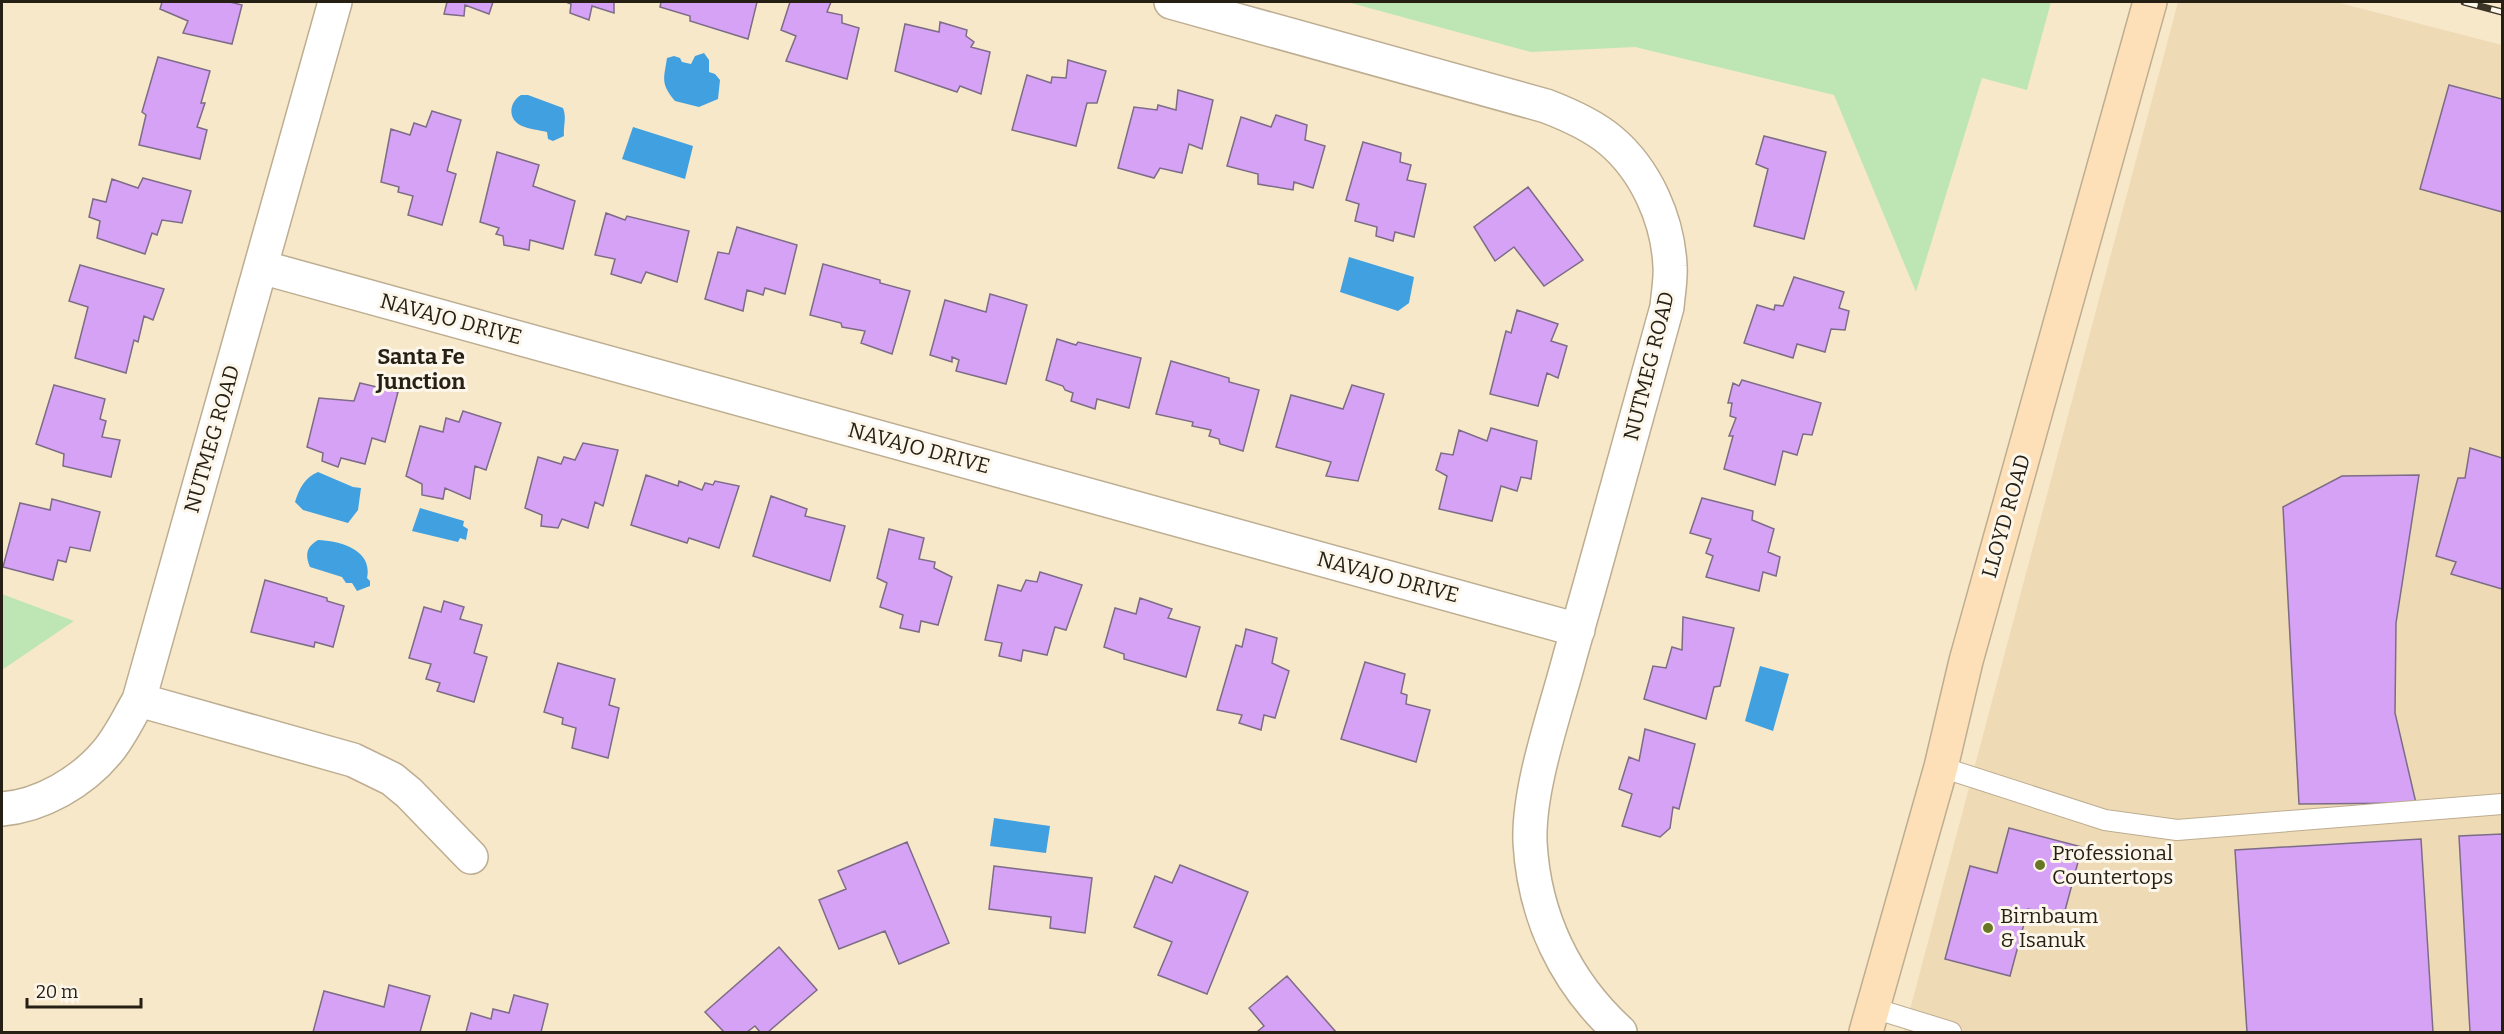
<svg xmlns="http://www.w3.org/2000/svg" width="2504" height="1034" viewBox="0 0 2504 1034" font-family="Bitter,serif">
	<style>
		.built { fill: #efdab6 }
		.green { fill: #bee6b4 }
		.water { fill: #41a0df }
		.building { fill: #d6a2f6; stroke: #7c6c86; stroke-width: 1.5 }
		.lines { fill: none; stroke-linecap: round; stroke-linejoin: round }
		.lane-casing { stroke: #bdad91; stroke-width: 22 }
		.street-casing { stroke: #bdad91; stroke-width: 36 }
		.secondary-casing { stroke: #bdad91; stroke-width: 36 }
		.lane { stroke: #fff; stroke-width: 20 }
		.street { stroke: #fff; stroke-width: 33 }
		.secondary { stroke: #fee0b8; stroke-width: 33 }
		.rail-casing { stroke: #3b3427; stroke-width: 7 }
		.rail { stroke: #fdf6ea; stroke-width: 4.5; stroke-dasharray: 14; stroke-linecap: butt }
		.poi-dot { fill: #697724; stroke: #fdf6ea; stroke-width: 2 }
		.labels { text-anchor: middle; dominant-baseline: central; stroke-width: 6; stroke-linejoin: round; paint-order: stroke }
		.street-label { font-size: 21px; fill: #251f14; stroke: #fdf6ea }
		.poi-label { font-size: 21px; fill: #251f14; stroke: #fdf6ea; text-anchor: start }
		.neighbourhood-label { font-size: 22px; font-weight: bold; fill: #251f14; stroke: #fdf6ea }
	</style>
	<rect width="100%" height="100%" fill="#f8e8ca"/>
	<!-- built -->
	<path class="built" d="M2178 2H2336L2502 45V1032H1904Z"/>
	<!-- green -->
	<path class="green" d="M1347 2H2051L2027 90 1982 78 1916 292 1834 95 1635 47 1531 52Z
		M2 594 74 621 2 670Z"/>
	<!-- water -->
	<path class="water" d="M704 53 709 60V72L715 74 720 80 718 99 699 107 675 101C660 83 664 79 667 58L674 56 680 58 682 62 691 64 695 56Z
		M521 95H528L563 108C567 118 563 126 564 136L553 141 548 139 547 132C539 130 529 129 522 126 508 120 508 103 521 95Z
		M633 127 693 146 685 179 622 159Z
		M1349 257 1414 277 1409 303 1398 311 1340 292Z
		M318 472 353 487 361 488 358 510 348 523 303 510 295 502C299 489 305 477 318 472Z
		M420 508 464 521 463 526 468 529 466 540 460 538 458 542 412 531Z
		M318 540C341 541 373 550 367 578L370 581V586L357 591 352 583H346L342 577 310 567C305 555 306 547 318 540Z
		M1760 666 1789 674 1773 731 1745 721Z
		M994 818 1050 826 1046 853 990 846Z"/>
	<!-- building -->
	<path class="building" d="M162 2H230L242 5 232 44 183 33 188 21 160 9Z
		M447 2H498H493L489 14 465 5 464 16 444 14Z
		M566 2H619H614V13L592 6 589 20 570 13 571 4Z
		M661 2H757L748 39 690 21V16L660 7Z
		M790 2H831L827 12 842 15V23L859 28 847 79 786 61 796 36 781 30Z
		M940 22 967 30 966 36 974 42 971 47 990 52 981 94 960 86 957 92 895 71 905 24 939 32Z
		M158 57 210 71 201 103H205L197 127 207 130 200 159 139 145 146 115 142 112Z
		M1068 60 1106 71 1097 103H1087L1076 146 1012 130 1027 75 1051 83 1052 77 1066 78Z
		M2449 85 2502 99V212L2420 189Z
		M1178 90 1213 100 1202 149 1189 144 1182 173 1160 168 1154 178 1118 168 1134 107 1157 110 1158 105 1176 110Z
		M432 111 461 120 447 171 456 174 442 225 408 215 413 196 398 192 399 187 381 182 391 129 410 135 414 123 426 127Z
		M1276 115 1307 125 1305 140 1325 146 1313 188 1294 182 1293 190 1258 184V174L1227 166 1241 117 1271 127Z
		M1764 136 1826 152 1804 239 1754 226 1768 169 1756 164Z
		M1363 142 1401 153 1400 162 1411 165 1407 180 1426 184 1414 237 1395 232 1393 241 1376 236 1377 227 1355 221 1359 204 1346 200Z
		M497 152 539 165 533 186 575 201 563 249 530 240 529 250 504 245 503 236 496 234 499 228 480 222Z
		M143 178 191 191 182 223 162 220 157 235 152 233 145 254 97 238 100 221 89 217 93 199 106 202 112 179 138 188Z
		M1528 187 1583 260 1544 286 1514 247 1495 261 1474 227Z
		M606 213 625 220 627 216 689 231 677 282 646 272 641 283 611 274 615 259 595 255Z
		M737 227 797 245 785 294 765 288 763 295 747 290 743 311 705 299 718 252 729 254Z
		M823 264 880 280V283L910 291 892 354 861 343 865 331 842 327 841 323 810 315Z
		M80 265 164 289 153 320 144 316 138 342 134 340 126 373 75 358 88 307 69 301Z
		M1794 277 1844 292 1839 308 1849 311 1845 330 1831 329 1825 352 1797 344 1793 358 1744 343 1757 305 1774 310 1775 305 1783 306Z
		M990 294 1027 305 1006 384 956 371 959 360 952 357V362L930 355 945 300 986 312Z
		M1517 310 1558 324 1551 341 1567 346 1558 378 1547 373 1538 406 1490 394 1506 331 1511 333Z
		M1057 339 1076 345 1078 342 1141 358 1129 408 1097 399 1095 409 1071 401 1073 393 1065 390 1063 386 1046 380Z
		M1171 361 1229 378V382L1259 390 1243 451 1220 444 1219 439 1209 436 1211 430 1192 426 1193 422 1156 414Z
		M1742 380 1821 403 1812 435 1803 434 1797 455 1783 451 1775 485 1724 469 1733 436H1729L1736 418 1730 416 1732 403H1728L1733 383 1739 386Z
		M360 383 398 392 385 442 372 438 365 464 341 458 338 467 322 461 323 453 307 447 319 398 354 401Z
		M54 385 105 399 100 419 106 421 102 437 120 440 111 477 63 466 64 454 36 444Z
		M1352 385 1384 394 1358 481 1326 476 1331 462 1276 447 1291 395 1343 409Z
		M463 411 501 423 486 470 475 466 470 499 445 488 443 499 422 495V484L406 476 420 426 443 432 446 418 459 422Z
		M1491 428 1537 441 1531 479 1521 477 1517 491 1501 486 1492 521 1439 509 1447 476 1436 470 1441 453 1453 455 1459 430 1487 441Z
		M583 443 618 450 603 506 595 502 588 528 562 519 558 528 541 526 542 515 525 508 538 457 561 464 564 457 575 460Z
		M2470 448 2502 458V589L2451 574 2456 562 2436 556 2458 478H2465Z
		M646 475 678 486 679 481 702 490 705 483 713 485 715 481 739 486 719 548 689 538 687 543 631 525Z
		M2419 475 2396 623 2395 713 2416 803 2299 804 2283 507 2342 476Z
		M771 496 807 509 805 516 845 526 830 581 753 556Z
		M1702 498 1753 511 1752 520 1774 529 1768 552 1780 557 1776 576 1763 572 1759 591 1706 577 1713 556 1706 553 1711 539 1690 533Z
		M52 499 100 512 90 551 70 547 66 562 58 560 53 580 3 567 20 503 50 510Z
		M889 529 924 538 919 559 935 562 934 568 952 577 938 625 921 621 919 632 900 628 903 615 880 607 887 583 877 578Z
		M1040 572 1082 585 1066 630 1055 627 1047 655 1023 650 1021 661 999 656 1002 643 985 640 998 585 1021 591 1026 580 1037 582Z
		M265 580 327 598V601L344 606 333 647 315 642 314 647 251 632Z
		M1140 598 1172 609 1168 618 1200 627 1186 677 1124 659V654L1104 647 1115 608 1136 614Z
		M444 601 464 607 460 619 482 625 474 653 487 657 474 702 437 691 440 683 426 679 431 664 409 658 424 607 441 612Z
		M1683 617 1734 628 1720 686 1714 687 1706 719 1644 699 1653 666 1666 668 1672 647 1682 650Z
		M1246 629 1277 638 1272 663 1289 671 1275 718 1264 715 1261 730 1239 723 1242 715 1217 710 1236 645 1242 647Z
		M1365 662 1405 674 1401 693 1407 695 1406 704 1430 710 1416 762 1341 739Z
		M558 663 615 679 609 705 619 708 608 758 572 748 576 728 562 724 563 718 544 712Z
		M1645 729 1695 744 1679 809 1673 807 1670 828 1660 837 1622 826 1632 794 1619 789 1629 757 1639 761Z
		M2009 828 2082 847 2063 918 2028 909 2010 976 1945 959 1970 866 1997 873Z
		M2502 834V1032H2470L2459 836Z
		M2421 839 2433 1032H2247L2235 850Z
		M907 842 949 943 899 964 885 931 839 949 819 900 846 889 838 871Z
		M1180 865 1248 892 1207 994 1158 975 1172 942 1134 927 1155 876 1172 883Z
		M994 866 1092 878 1085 933 1050 928 1051 917 989 909Z
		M779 947 817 990 768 1032H760L755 1026 747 1032H724L705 1012Z
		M1287 976 1336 1032H1260L1258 1031 1264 1026 1249 1008Z
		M389 985 430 996 420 1032H313L324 991 384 1007Z
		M514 995 548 1004 541 1032H466L471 1013 491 1019 493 1009 509 1013Z"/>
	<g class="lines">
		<defs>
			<path id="lane" d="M1941 767 2105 820 2177 830 2502 804
				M1873 1008 1951 1032"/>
			<path id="street" d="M1171 2 1546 106C1567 114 1592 125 1610 140 1646 170 1668 220 1670 266 1671 279 1668 294 1667 307 1635 424 1603 540 1570 656 1556 710 1528 787 1530 842 1534 916 1565 982 1620 1032
				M261 267 1578 630
				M139 700 353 760 392 779 409 793 471 857
				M2 809C41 806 82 782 107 752 120 737 129 717 139 700L335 2"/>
			<path id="secondary" d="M1866 1032 1941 767 1966 661 2150 2"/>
		</defs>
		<!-- lane casing -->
		<use href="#lane" class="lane-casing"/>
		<!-- street casing -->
		<use href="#street" class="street-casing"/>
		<!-- secondary casing -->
		<use href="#secondary" class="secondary-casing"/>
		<!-- lane -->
		<use href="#lane" class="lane"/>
		<!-- street -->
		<use href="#street" class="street"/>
		<!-- secondary -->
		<use href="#secondary" class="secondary"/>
		<defs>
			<path id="rail" d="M2464 2 2502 12"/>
		</defs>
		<!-- rail casing -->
		<use href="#rail" class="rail-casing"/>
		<!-- rail -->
		<use href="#rail" class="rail"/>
	</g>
	<!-- markers -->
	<g class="poi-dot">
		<circle cx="2040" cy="865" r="6"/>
		<circle cx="1988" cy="928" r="6"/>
	</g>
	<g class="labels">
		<!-- street labels -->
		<g class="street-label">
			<text transform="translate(451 319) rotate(15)">NAVAJO DRIVE</text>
			<text transform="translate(1649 366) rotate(-76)">NUTMEG ROAD</text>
			<text transform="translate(212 439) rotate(-74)">NUTMEG ROAD</text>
			<text transform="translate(919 448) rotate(15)">NAVAJO DRIVE</text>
			<text transform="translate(2006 516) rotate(-74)">LLOYD ROAD</text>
			<text transform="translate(1388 577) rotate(15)">NAVAJO DRIVE</text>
		</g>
		<!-- poi labels -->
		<g class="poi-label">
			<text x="2052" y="853">Professional<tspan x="2052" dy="24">Countertops</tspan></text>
			<text x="2000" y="916">Birnbaum<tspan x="2000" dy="24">&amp; Isanuk</tspan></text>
		</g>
		<!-- neighbourhood labels -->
		<g class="neighbourhood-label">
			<text x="421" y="356">Santa Fe<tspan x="421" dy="25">Junction</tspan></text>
		</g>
	</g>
	<!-- border -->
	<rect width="2504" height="1034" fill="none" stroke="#251f14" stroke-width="6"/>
	<!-- scale -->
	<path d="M27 998v9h114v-9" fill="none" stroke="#251f14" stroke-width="3"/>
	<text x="36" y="998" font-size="18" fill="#251f14" stroke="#fdf6ea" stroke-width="4.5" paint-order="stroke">20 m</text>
</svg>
